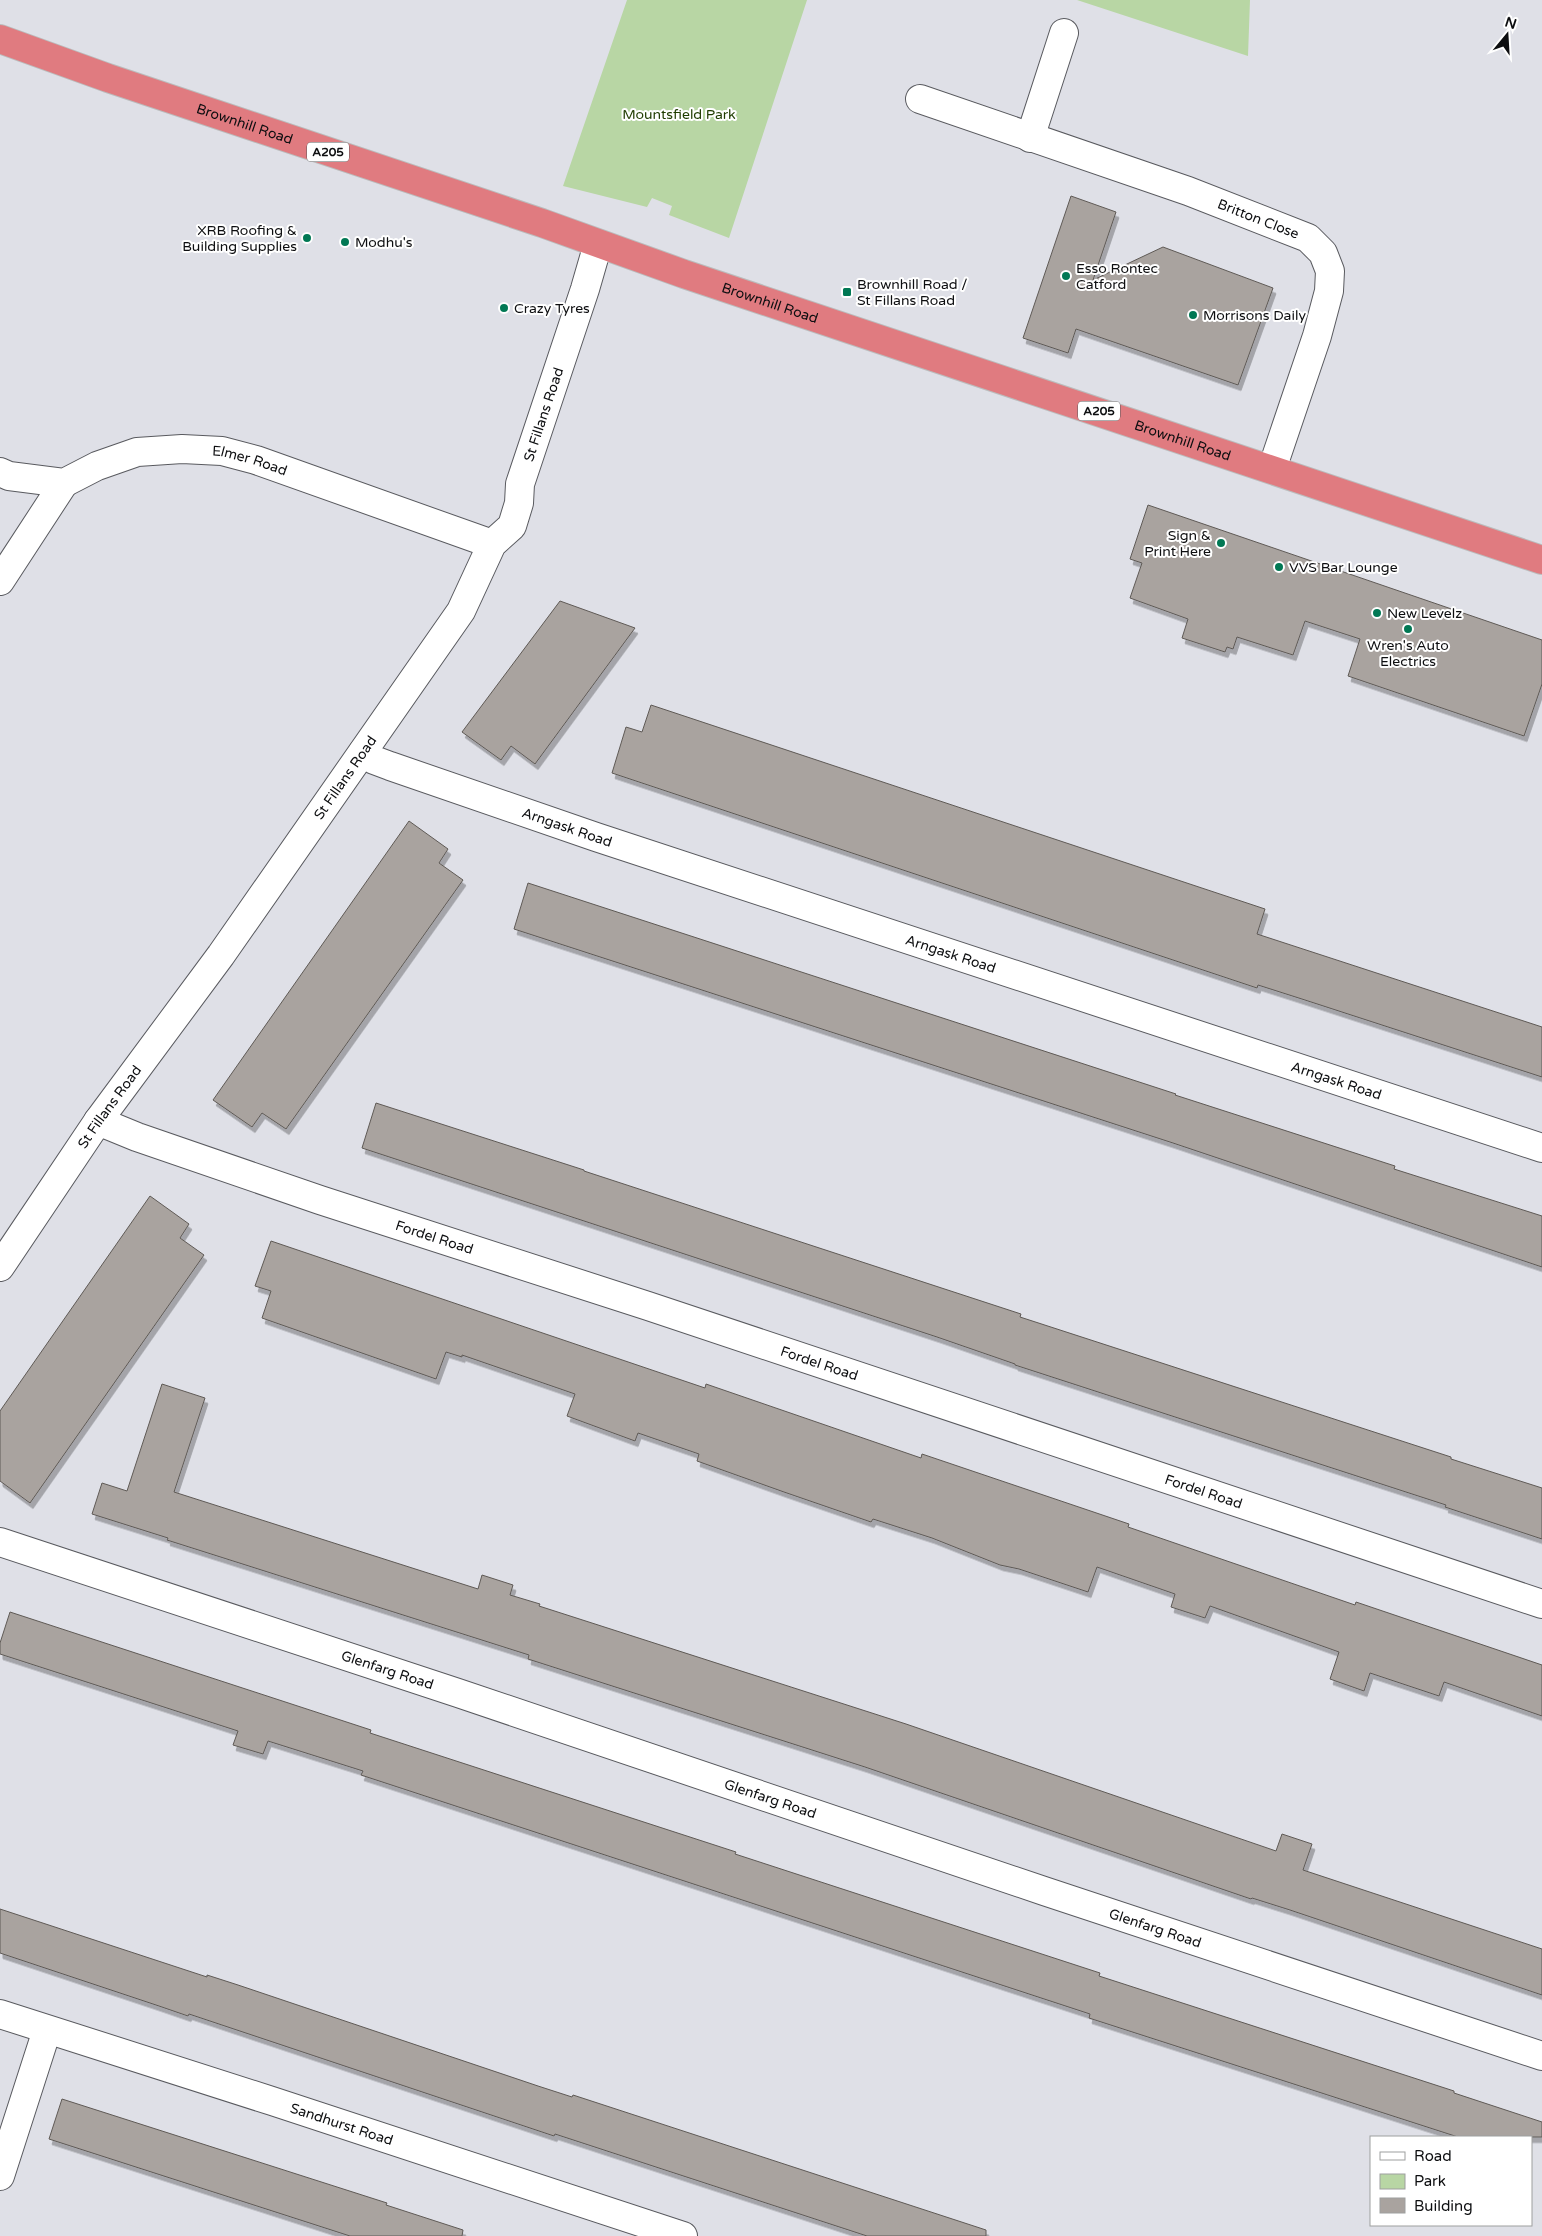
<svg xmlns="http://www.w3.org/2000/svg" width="1542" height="2236" viewBox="0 0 1542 2236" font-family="'Varela Round',sans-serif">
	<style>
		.green { fill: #b8d6a4 }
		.building { fill: #a9a39f; stroke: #5f5a56; filter: url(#shadow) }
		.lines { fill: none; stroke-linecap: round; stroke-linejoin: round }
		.minor-casing { stroke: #595a5f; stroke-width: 30 }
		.tertiary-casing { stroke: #595a5f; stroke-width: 30 }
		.trunk-casing { stroke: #bbbcbc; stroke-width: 30 }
		.minor { stroke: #fff; stroke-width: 28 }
		.tertiary { stroke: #fff; stroke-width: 28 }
		.trunk { stroke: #e07b80; stroke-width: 28 }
		.poi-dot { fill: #017854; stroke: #fff; stroke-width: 2 }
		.labels { text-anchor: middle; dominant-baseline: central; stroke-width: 4; stroke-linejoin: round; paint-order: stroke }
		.shield { fill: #fff; stroke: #565658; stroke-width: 1 }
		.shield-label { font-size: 12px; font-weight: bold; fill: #0d0e10 }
		.park-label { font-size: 14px; fill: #1f3c00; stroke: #fff }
		.street-label { font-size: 14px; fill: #0d0e10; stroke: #fff }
		.poi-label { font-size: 14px; fill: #0d0e10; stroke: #fff; text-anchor: start }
	</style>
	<defs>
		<filter id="shadow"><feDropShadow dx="3" dy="5.5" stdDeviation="0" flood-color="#0004"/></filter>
	</defs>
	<rect width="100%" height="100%" fill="#dfe0e7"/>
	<!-- green -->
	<path class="green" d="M627 0H807L729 238 669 215 672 206 652 198 647 207 563 186Z
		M1077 0H1250L1248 56Z"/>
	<!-- building -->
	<path class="building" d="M1071 196 1116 212 1093 280 1163 247 1273 288 1238 385 1076 329 1068 353 1023 338Z
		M1148 505 1542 640V684L1524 736 1348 676 1360 639 1305 621 1293 655 1237 637 1233 649 1227 647 1225 652 1182 638 1188 619 1130 598 1142 563 1130 559Z
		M560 601 635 628 535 764 511 746 501 760 462 732Z
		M651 705 1265 909 1257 934 1542 1027V1077L1305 1000 1258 985 1257 988 612 773 626 727 642 732Z
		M409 821 448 849 439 863 463 880 286 1129 262 1113 252 1127 213 1100Z
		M528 883 1176 1094 1175 1095 1395 1166 1394 1169 1542 1216V1267L1173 1143 514 929Z
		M376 1103 584 1170V1171L1021 1314 1020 1317 1451 1457V1459L1542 1488V1539L1445 1507 1446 1505 1015 1365V1364L937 1337 362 1148Z
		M150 1196 189 1224 180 1238 204 1255 30 1503 0 1481V1411Z
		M271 1241 705 1388 706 1384 921 1458 922 1454 1129 1524 1128 1527 1355 1605 1356 1602 1542 1665V1716L1444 1682 1439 1696 1370 1673 1364 1691 1330 1679 1339 1652 1210 1606 1205 1618 1171 1607 1175 1594 1097 1567 1088 1592 1019 1569 1000 1565 932 1538 873 1519 871 1522 784 1492 697 1461 699 1454 638 1433 635 1441 567 1416 575 1394 462 1355V1357L446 1352 436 1379 262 1318 271 1291 255 1286Z
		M162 1384 205 1398 174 1492 478 1589 482 1575 513 1585 510 1595 540 1604 539 1606 906 1724 1276 1851 1282 1834 1312 1844 1303 1870 1542 1949V1995L1290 1910 1252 1898 1251 1899 865 1767 528 1659 529 1655 167 1540 168 1538 92 1514 102 1483 127 1491Z
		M10 1612 371 1730 370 1733 736 1852 735 1854 1100 1973 1099 1976 1454 2091V2093L1542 2122V2137H1458L1089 2018 1090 2014 361 1775 363 1771 268 1741 263 1754 233 1745 238 1731 0 1654V1643Z
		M0 1909 207 1977V1975L238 1985 538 2086 572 2097 573 2095 986 2230V2236H867L555 2134 554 2136 189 2014 188 2016 159 2006 0 1953Z
		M62 2099 387 2203 386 2205 463 2230 462 2236H350L49 2139Z"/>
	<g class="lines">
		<defs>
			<g id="minor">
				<path id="s1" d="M920 99 1188 191 1308 238 1323 253 1330 271 1329 291 1317 336 1272 469"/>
				<path d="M1030 138 1064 33"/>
				<path id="s2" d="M0 472 9 476 64 483 97 466 137 452 182 449 222 451 256 460 492 544"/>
				<path d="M0 581 64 483"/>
				<path id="s3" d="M363 752 374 760 390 766 596 837 1542 1148"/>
				<path id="s4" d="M98 1121 137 1137 320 1200 648 1306 1542 1604"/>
				<path id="s5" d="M0 1267 98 1121 221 955 461 611 492 544 512 526 519 503 520 484 585 289 598 244"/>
				<path id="s6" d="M0 1542 458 1693 1044 1891 1542 2056"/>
				<path d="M0 2176 47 2030"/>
			</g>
			<g id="tertiary">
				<path id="s7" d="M0 2014 272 2101 683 2236"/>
			</g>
			<g id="trunk">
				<path id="s8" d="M0 39 108 78 542 223 684 274 1542 560"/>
			</g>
		</defs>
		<!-- minor casing -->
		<use href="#minor" class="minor-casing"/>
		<!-- tertiary casing -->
		<use href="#tertiary" class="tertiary-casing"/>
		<!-- trunk casing -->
		<use href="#trunk" class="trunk-casing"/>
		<!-- minor -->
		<use href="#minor" class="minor"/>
		<!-- tertiary -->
		<use href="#tertiary" class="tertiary"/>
		<!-- trunk -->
		<use href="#trunk" class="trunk"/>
	</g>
	<!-- markers -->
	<g class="poi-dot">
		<circle cx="307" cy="238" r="5"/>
		<circle cx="345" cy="242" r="5"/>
		<circle cx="1066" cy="276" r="5"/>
		<rect x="842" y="287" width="10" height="10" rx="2.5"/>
		<circle cx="504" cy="308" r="5"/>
		<circle cx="1193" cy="315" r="5"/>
		<circle cx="1221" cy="543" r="5"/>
		<circle cx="1279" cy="567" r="5"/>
		<circle cx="1377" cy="613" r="5"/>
		<circle cx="1408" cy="629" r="5"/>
	</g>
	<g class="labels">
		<!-- shield labels -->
		<g class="shield">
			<rect x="307" y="142.5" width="42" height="19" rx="4"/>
			<rect x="1078" y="401.5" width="42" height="19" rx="4"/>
		</g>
		<g class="shield-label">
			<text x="328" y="152">A205</text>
			<text x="1099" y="411">A205</text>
		</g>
		<!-- park labels -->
		<g class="park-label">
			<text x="679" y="114">Mountsfield Park</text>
		</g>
		<!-- street labels -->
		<g class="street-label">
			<text stroke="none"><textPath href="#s8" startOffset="259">Brownhill Road</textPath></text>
			<text stroke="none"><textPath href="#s1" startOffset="359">Britton Close</textPath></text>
			<text stroke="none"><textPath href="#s8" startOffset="814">Brownhill Road</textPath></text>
			<text stroke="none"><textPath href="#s5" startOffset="1019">St Fillans Road</textPath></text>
			<text stroke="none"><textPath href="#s8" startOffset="1249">Brownhill Road</textPath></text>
			<text stroke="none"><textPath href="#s2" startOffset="259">Elmer Road</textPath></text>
			<text stroke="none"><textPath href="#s5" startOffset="599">St Fillans Road</textPath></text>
			<text stroke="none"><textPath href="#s3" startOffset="218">Arngask Road</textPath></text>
			<text stroke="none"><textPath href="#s3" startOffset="622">Arngask Road</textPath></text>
			<text stroke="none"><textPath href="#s3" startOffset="1028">Arngask Road</textPath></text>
			<text stroke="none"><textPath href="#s5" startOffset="194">St Fillans Road</textPath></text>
			<text stroke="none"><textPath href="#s4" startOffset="356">Fordel Road</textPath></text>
			<text stroke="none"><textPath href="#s4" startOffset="761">Fordel Road</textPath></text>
			<text stroke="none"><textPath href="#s4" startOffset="1166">Fordel Road</textPath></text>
			<text stroke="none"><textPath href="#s6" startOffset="408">Glenfarg Road</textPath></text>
			<text stroke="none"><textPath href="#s6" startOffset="812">Glenfarg Road</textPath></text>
			<text stroke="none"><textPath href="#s6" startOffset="1218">Glenfarg Road</textPath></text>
			<text stroke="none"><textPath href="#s7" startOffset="359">Sandhurst Road</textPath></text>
		</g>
		<!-- poi labels -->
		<g class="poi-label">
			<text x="297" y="230" text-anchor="end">XRB Roofing &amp;<tspan x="297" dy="16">Building Supplies</tspan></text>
			<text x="355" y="242">Modhu's</text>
			<text x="1076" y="268">Esso Rontec<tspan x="1076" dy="16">Catford</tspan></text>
			<text x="857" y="284">Brownhill Road /<tspan x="857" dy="16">St Fillans Road</tspan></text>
			<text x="514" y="308">Crazy Tyres</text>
			<text x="1203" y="315">Morrisons Daily</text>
			<text x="1211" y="535" text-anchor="end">Sign &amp;<tspan x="1211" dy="16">Print Here</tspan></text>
			<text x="1289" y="567">VVS Bar Lounge</text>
			<text x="1387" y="613">New Levelz</text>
			<text x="1408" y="645" text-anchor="middle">Wren's Auto<tspan x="1408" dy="16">Electrics</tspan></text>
		</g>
	</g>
	<!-- legend -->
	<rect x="1370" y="2136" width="162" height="90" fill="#ffffff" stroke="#9e9f9f"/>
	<rect x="1380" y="2152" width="25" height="8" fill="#ffffff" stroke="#9e9f9f"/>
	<text x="1414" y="2161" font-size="15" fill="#0d0e10">Road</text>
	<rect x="1380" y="2174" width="25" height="15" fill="#b8d6a4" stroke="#9e9f9f"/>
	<text x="1414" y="2186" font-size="15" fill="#0d0e10">Park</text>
	<rect x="1380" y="2198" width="25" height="15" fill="#a9a39f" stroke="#9e9f9f"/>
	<text x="1414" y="2211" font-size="15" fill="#0d0e10">Building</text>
	<!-- north arrow -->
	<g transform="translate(1507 35) rotate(18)" stroke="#ffffff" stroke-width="4" paint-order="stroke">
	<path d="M0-4L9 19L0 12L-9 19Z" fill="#0d0e10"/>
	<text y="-8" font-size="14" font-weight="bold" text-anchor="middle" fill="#0d0e10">N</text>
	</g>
</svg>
